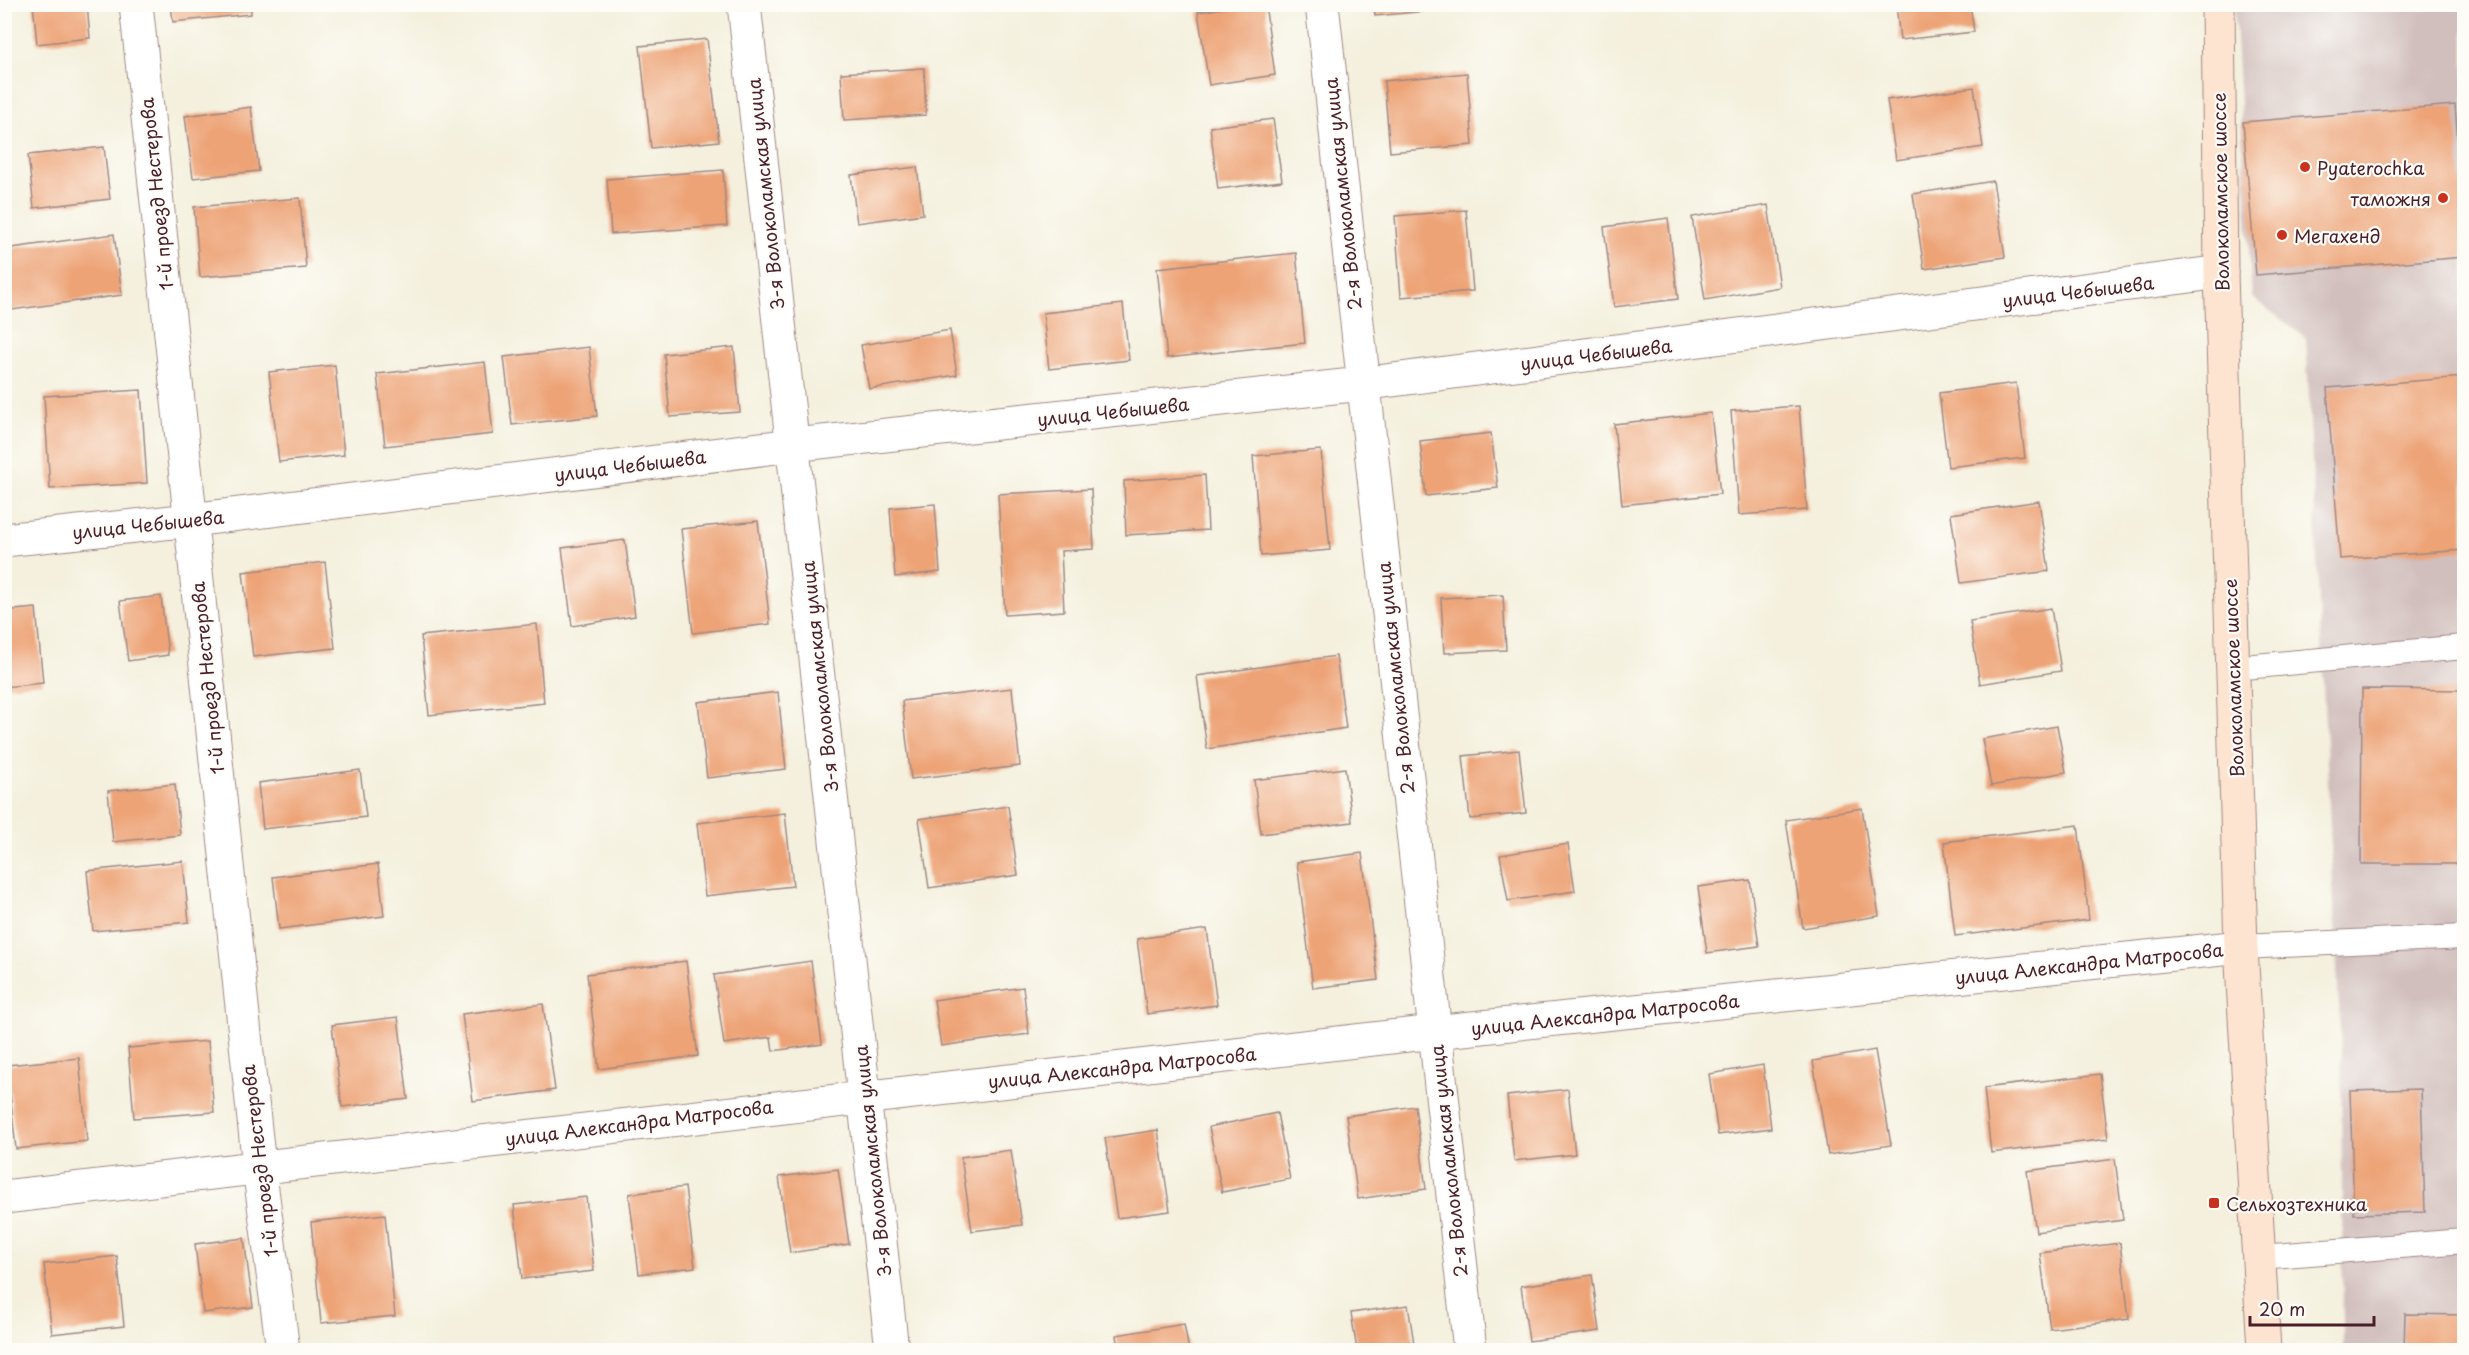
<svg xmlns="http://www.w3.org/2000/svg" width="2469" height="1355" viewBox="0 0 2469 1355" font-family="'Playpen Sans',sans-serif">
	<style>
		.industrial { fill: #d1bfbd }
		.building { fill: #eda376 }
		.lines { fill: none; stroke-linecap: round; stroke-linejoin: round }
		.lane-casing { stroke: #9f8884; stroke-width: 26 }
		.street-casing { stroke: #9f8884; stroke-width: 35 }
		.secondary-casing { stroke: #9f8884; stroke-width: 35 }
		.lane { stroke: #fff; stroke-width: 24 }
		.street { stroke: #fff; stroke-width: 33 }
		.secondary { stroke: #fde4d0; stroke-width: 33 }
		.poi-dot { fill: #c8321e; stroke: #fdfcf7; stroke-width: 2 }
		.labels { text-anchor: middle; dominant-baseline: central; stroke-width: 4.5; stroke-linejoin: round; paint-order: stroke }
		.poi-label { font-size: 18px; fill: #4a1f2b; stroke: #fdfcf7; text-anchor: start }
		.street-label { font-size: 18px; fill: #4a1f2b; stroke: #fdfcf7 }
	</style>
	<rect width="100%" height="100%" fill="#fdfcf7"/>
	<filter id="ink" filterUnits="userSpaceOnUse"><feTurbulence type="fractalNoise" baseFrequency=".0167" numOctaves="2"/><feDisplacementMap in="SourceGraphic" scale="12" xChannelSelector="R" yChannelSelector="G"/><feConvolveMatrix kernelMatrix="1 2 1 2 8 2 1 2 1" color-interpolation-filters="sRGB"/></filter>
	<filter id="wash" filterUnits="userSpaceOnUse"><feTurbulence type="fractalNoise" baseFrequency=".008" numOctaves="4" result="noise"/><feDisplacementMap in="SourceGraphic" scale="24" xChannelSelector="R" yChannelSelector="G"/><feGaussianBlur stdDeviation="1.35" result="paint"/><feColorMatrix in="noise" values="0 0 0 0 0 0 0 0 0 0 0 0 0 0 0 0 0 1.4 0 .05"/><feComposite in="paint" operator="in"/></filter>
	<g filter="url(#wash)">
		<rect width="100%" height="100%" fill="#f4f0dd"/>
		<!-- industrial -->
		<path class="industrial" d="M2234 5H2464V1350H2343L2341 1048 2306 338 2252 297Z"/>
		<g id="blocks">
			<!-- building -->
			<path class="building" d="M33 4H87L90 38 37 44Z
				M171 4H251V14L173 22Z
				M1250 4H1265L1275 75 1209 85 1198 12Z
				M1374 4H1436L1437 10 1375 16Z
				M1896 4H1970L1974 32 1900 40Z
				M707 39 719 141 651 148 640 46Z
				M924 68 926 115 844 120 841 73Z
				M1467 73 1473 145 1390 152 1384 81Z
				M1974 87 1983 147 1896 160 1887 100Z
				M2455 105 2464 216V257L2256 275 2243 122Z
				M251 107 259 171 193 178 185 116Z
				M1273 119 1282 181 1218 189 1210 127Z
				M104 147 110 199 34 208 28 155Z
				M917 167 923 214 857 223 851 175Z
				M723 170 727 226 611 234 607 179Z
				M1993 181 2005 257 1924 269 1913 194Z
				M300 198 306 268 200 277 194 207Z
				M1768 205 1780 287 1705 300 1692 217Z
				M1466 210 1473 291 1401 297 1395 216Z
				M1668 218 1678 299 1614 307 1604 227Z
				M114 234 122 295 4 311V249Z
				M1296 253 1305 343 1167 358 1157 268Z
				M1123 304 1129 360 1049 369 1043 313Z
				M950 330 957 375 869 389 861 345Z
				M589 347 597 416 512 425 504 357Z
				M734 347 740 412 670 417 664 354Z
				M485 362 493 434 385 446 377 374Z
				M335 365 344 455 279 462 269 372Z
				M2464 377V550L2340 559 2327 388Z
				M2016 383 2025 458 1948 467 1939 393Z
				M141 390 147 483 50 489 44 396Z
				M1799 406 1807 510 1739 515 1731 411Z
				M1711 413 1720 494 1622 505 1614 424Z
				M1491 433 1498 488 1426 496 1420 441Z
				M1321 450 1330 550 1261 556 1253 456Z
				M6 465 9 495H4V466Z
				M1205 475 1208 530 1126 535 1124 481Z
				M1091 489 1094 549 1061 551 1064 611 1005 615 998 494Z
				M2039 501 2049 571 1961 583 1951 514Z
				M935 504 940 572 895 577 890 508Z
				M758 521 770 624 693 633 681 529Z
				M625 540 635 616 572 626 562 548Z
				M325 562 335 648 253 657 243 572Z
				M1503 595 1506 650 1444 653 1441 598Z
				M161 596 168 655 128 661 120 601Z
				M36 608 43 683 4 687V611Z
				M2051 608 2061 671 1980 684 1970 621Z
				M537 624 544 703 429 715 421 636Z
				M1336 656 1346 728 1207 749 1197 676Z
				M1012 688 1020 766 911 779 902 701Z
				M2362 689 2464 690V864H2361Z
				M778 692 786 769 707 778 698 702Z
				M2057 726 2066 772 1991 786 1982 739Z
				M1519 750 1526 813 1470 819 1463 756Z
				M1345 768 1352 822 1261 834 1254 780Z
				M360 770 366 817 263 829 258 783Z
				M175 784 180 835 113 842 108 791Z
				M1008 806 1018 875 929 888 919 819Z
				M1862 808 1879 916 1803 928 1786 820Z
				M785 813 793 886 705 896 697 823Z
				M2078 825 2089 920 1955 936 1944 842Z
				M1568 844 1575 891 1508 901 1500 855Z
				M1362 853 1378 980 1313 988 1297 862Z
				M183 861 189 922 93 931 87 871Z
				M378 864 384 916 279 929 273 877Z
				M1750 880 1759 946 1707 953 1698 887Z
				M1207 929 1217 1005 1147 1014 1137 939Z
				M686 961 698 1056 599 1069 587 974Z
				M811 961 822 1044 773 1051 771 1037 724 1044 714 975Z
				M1023 987 1029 1034 941 1046 934 1000Z
				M543 1004 555 1090 473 1101 462 1014Z
				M398 1017 408 1099 342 1107 332 1025Z
				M208 1041 214 1112 134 1118 128 1048Z
				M1875 1050 1891 1145 1828 1155 1813 1061Z
				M79 1058 87 1141 16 1149 7 1065Z
				M1763 1065 1771 1128 1718 1135 1709 1074Z
				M2100 1074 2108 1139 1991 1153 1984 1088Z
				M1568 1089 1575 1154 1514 1161 1507 1096Z
				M2421 1089 2425 1212 2354 1214 2350 1091Z
				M1415 1106 1426 1189 1358 1199 1346 1116Z
				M1277 1113 1290 1179 1222 1192 1209 1127Z
				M1158 1130 1170 1211 1117 1218 1105 1138Z
				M1011 1150 1022 1225 972 1231 961 1157Z
				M2115 1159 2123 1220 2036 1232 2027 1171Z
				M838 1169 849 1244 790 1253 779 1177Z
				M685 1187 695 1267 639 1274 629 1194Z
				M586 1197 594 1271 522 1279 514 1205Z
				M385 1214 395 1316 321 1323 311 1222Z
				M244 1238 253 1307 203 1313 195 1244Z
				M2120 1243 2129 1319 2050 1329 2040 1253Z
				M117 1256 124 1326 52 1334 44 1264Z
				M1592 1275 1600 1331 1529 1341 1521 1286Z
				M1408 1305 1415 1350H1357L1351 1313Z
				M2405 1314 2464 1315V1350H2404Z
				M1184 1324 1189 1350H1118L1116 1335Z"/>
		</g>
	</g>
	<g filter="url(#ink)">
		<use href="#blocks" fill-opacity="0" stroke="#9f8884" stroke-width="1.5"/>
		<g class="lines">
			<defs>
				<path id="lane" d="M2233 668 2464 647
					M2241 947 2464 937
					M2259 1257 2464 1241"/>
				<path id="street" d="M136 4 259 1167 283 1350
					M744 4 892 1350
					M1322 4 1470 1350
					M4 540 191 520 793 445 1362 384 2221 272
					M4 1197 1434 1032 2241 947"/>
				<path id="secondary" d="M2218 4 2221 272 2241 947 2264 1350"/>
			</defs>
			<!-- lane casing -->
			<use href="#lane" class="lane-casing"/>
			<!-- street casing -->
			<use href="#street" class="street-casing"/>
			<!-- secondary casing -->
			<use href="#secondary" class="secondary-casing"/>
			<!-- lane -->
			<use href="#lane" class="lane"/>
			<!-- street -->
			<use href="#street" class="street"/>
			<!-- secondary -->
			<use href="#secondary" class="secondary"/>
		</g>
	</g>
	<!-- markers -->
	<g class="poi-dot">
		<circle cx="2305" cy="167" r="6"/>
		<circle cx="2443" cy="198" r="6"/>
		<circle cx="2282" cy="235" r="6"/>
		<rect x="2208" y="1197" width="12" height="12" rx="3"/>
	</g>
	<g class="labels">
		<!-- poi labels -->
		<g class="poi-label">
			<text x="2317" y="167">Pyaterochka</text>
			<text x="2431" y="198" text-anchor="end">таможня</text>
			<text x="2294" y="235">Мегахенд</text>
			<text x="2226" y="1203">Сельхозтехника</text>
		</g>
		<!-- street labels -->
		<g class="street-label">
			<text transform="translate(2220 192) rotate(-91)">Волоколамское шоссе</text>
			<text transform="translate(156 194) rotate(-96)">1-й проезд Нестерова</text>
			<text transform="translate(765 194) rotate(-96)">3-я Волоколамская улица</text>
			<text transform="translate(1342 194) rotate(-96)">2-я Волоколамская улица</text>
			<text transform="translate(2078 291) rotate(-7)">улица Чебышева</text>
			<text transform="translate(1596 354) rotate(-7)">улица Чебышева</text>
			<text transform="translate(1113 411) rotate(-6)">улица Чебышева</text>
			<text transform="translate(630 465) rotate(-7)">улица Чебышева</text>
			<text transform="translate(148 524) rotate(-6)">улица Чебышева</text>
			<text transform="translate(819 677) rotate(-96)">3-я Волоколамская улица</text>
			<text transform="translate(207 678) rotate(-96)">1-й проезд Нестерова</text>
			<text transform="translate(1395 678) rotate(-96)">2-я Волоколамская улица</text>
			<text transform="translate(2233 678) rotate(-92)">Волоколамское шоссе</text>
			<text transform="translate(2089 963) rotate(-6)">улица Александра Матросова</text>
			<text transform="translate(1605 1014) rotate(-6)">улица Александра Матросова</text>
			<text transform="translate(1122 1067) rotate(-6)">улица Александра Матросова</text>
			<text transform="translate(639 1122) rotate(-7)">улица Александра Матросова</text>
			<text transform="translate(259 1161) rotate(-97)">1-й проезд Нестерова</text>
			<text transform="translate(872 1161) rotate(-96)">3-я Волоколамская улица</text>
			<text transform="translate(1448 1161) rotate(-96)">2-я Волоколамская улица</text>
		</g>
	</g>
	<!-- margin -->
	<rect width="2469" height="1355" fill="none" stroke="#fdfcf7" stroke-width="24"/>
	<!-- scale -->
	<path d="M2250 1316v9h124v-9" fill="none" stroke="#4a1f2b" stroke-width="3"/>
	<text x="2259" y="1316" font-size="18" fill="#4a1f2b" stroke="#fdfcf7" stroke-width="4.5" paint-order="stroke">20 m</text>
</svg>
